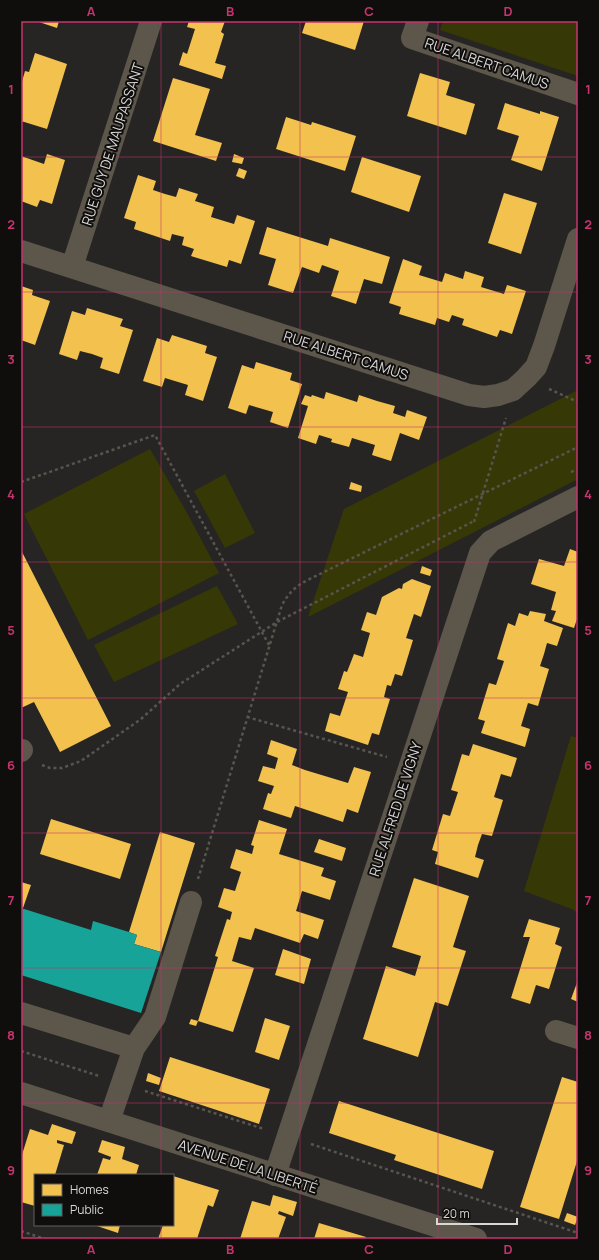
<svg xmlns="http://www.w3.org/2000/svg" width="599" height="1260" viewBox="0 0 599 1260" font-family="Manrope,sans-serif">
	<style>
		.green { fill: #363905 }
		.homes { fill: #f2c14e }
		.public { fill: #17a398 }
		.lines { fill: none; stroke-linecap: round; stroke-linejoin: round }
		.path { stroke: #58544e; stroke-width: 2.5; stroke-dasharray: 3 3; stroke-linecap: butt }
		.minor { stroke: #5c564b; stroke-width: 22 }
		.grid { fill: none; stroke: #c6356e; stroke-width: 1; stroke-opacity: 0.55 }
		.labels { text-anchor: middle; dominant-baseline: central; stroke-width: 4; stroke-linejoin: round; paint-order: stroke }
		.street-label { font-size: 14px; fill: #dad8d7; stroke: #0f0e0d }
		.neatline { fill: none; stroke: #c6356e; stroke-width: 1.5 }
		.grid-label { font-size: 13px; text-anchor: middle; font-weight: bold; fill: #c6356e }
	</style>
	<rect width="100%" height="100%" fill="#272524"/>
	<!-- green -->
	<path class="green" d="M443 21H578V76L440 30Z
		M578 390V479L308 617 344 509Z
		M150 449 186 511 219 573 88 640 24 514Z
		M225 474 255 533 225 548 194 491Z
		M217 586 238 624 114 682 94 645Z
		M571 736 578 738V914L574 910 524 891Z"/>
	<!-- homes -->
	<path class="homes" d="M36 21H59L57 28Z
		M189 21H225L221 32 224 34 215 63 226 66 222 79 179 65 183 52 187 54 195 29 187 27Z
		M306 21H364L355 50 302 33Z
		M35 53 67 64 47 129 21 121V85L25 71 29 72Z
		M420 73 450 82 446 95 475 104 466 135 407 116Z
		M173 78 210 89 195 135 222 143 216 161 153 141Z
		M505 103 540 114V111L559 117 542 171 511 160 519 136 497 129Z
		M286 117 311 125 312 122 356 136 345 171 276 149Z
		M47 154 65 160 52 204 40 200 37 207 21 201V156L44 164Z
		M234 154 244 158 242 164 232 162Z
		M362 157 421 176 409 212 351 192Z
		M239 168 247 171 244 179 236 176Z
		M138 175 156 181 153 190 165 194 176 197 179 188 198 194 195 201 214 207 211 217 234 224 237 215 255 221 241 264 229 260 227 267 194 257 191 256 194 249 182 245 184 237 172 234 170 241 134 229 136 222 124 218Z
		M504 193 537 203 521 254 488 243Z
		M267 227 328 246 330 238 390 257 382 284 364 279 356 304 331 296 339 271 322 265 319 273 302 267 293 293 268 285 276 259 259 254Z
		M403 259 422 266 419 275 442 282 445 273 463 279 465 271 484 277 481 287 504 294 507 285 526 291 512 334 500 330 497 337 462 325 464 319 452 315 449 322 437 318 435 325 399 314 401 307 389 303Z
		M21 286 33 290 32 295 50 301 35 345 21 340Z
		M87 308 123 319 120 326 133 330 119 374 100 368 103 358 92 354 80 351 77 360 59 354 72 311 85 315Z
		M172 335 207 346 205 353 217 357 203 401 185 395 188 385 165 378 162 387 143 381 157 338 169 342Z
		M256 362 292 373 290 380 302 384 288 428 270 422 273 412 249 405 246 414 228 408 242 365 254 369Z
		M326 392 357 402 359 395 377 401 395 406 393 413 405 417 407 410 427 417 419 440 400 433 391 461 372 455 375 445 352 438 349 447 331 442 332 439 319 435 316 444 298 438 308 406 301 404 305 395 311 397 312 395 324 399Z
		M351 482 362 486 361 492 349 489Z
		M570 549 578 552V616L574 628 552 621 556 611 551 610 556 592 531 584 539 559 564 566Z
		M21 550 111 726 60 752 34 702 21 708Z
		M422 566 432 570 430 576 420 573Z
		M412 579 431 586 421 617 414 614 406 638 413 640 402 676 395 674 391 686 387 685 384 697 390 699 379 735 372 733 368 745 325 731 330 713 340 716 348 692 338 689 344 671 347 672 354 654 363 657 370 633 361 630 367 612 376 615 382 597 399 588 402 589 403 584Z
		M530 611 546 614 544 621 563 628 557 646 547 643 544 654 540 666 549 669 538 706 528 703 521 726 530 729 525 747 481 733 485 721 478 719 489 683 496 685 504 661 497 659 508 623 515 626 519 613 528 616Z
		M271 740 297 749 292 765 305 770 348 783 354 767 371 772 358 813 347 809 343 822 295 806 291 818 263 809 268 793 271 794 274 786 258 781 263 766 275 769 278 758 267 754Z
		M473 744 517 758 511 777 501 774 494 797 503 800 492 836 482 834 478 845 475 857 484 860 478 878 435 864 438 852 432 850 443 814 450 816 458 792 451 790 462 754 469 756Z
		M51 819 131 844 120 879 40 854Z
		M259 820 287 829 279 854 324 868 321 876 336 881 330 900 302 891 297 908 296 911 324 920 318 939 304 934 300 943 255 928 251 940 239 937 232 961 254 968 233 1032 198 1021 218 957 215 956 227 919 230 920 232 912 218 907 224 888 235 891 241 872 230 868 236 849 252 854 254 846 251 845Z
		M160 832 195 843 161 952 134 944 137 935 129 932Z
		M319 839 346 848 342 861 314 852Z
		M414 878 469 896 453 947 466 951 448 1006 435 1002 418 1057 363 1039 386 966 415 976 421 956 392 947Z
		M21 882 31 885 23 908H21Z
		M529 919 560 928 555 944 562 947 549 989 536 985 530 1004 511 998 530 937H523Z
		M283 949 311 959 304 984 275 975Z
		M578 980V1002L571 999Z
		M265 1018 290 1026 279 1060 255 1052Z
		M191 1019 198 1021 196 1026 189 1024Z
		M170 1057 270 1089 259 1124 159 1091Z
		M148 1073 161 1078 159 1085 146 1081Z
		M562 1077 578 1082V1158L559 1219 520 1207Z
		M339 1101 494 1151 482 1189 394 1160 396 1155 329 1133Z
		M52 1124 76 1132 72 1144 57 1140V1143L64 1145 55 1175H35V1206L21 1202V1158L30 1129 48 1135Z
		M102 1140 125 1147 122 1159 139 1165 136 1175H97L103 1158 110 1160 111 1157 98 1152Z
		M173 1176 219 1190 213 1207 208 1205 197 1239H158L163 1225H173Z
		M273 1195 297 1202 293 1216 279 1211 278 1214 286 1217 278 1239H240L252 1201 270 1206Z
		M567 1213 578 1217 575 1225 564 1221Z
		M319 1223 366 1237V1239H314Z
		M94 1225H120L118 1233Z"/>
	<!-- public -->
	<path class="public" d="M21 908 91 930 93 921 129 932 137 935 134 944 161 952 141 1013 21 975Z"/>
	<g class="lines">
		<!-- path -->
		<path class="path" d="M549 389 578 402
			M571 472 578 469
			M21 482 155 435 269 645
			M474 522 506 418
			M247 717 387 757
			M42 765 50 768H62L81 761 141 719 180 684 277 622 474 521
			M198 879 282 605C293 585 304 582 324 572L578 447
			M21 1051 99 1076
			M145 1091 264 1129
			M311 1144 578 1233
			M21 1231 45 1239"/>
		<!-- minor -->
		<path class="minor" d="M418 21 412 38 578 94
			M21 251 469 395 484 397 498 395 513 390 526 378 536 367 544 346 578 239
			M72 267 151 21
			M21 751 22 750
			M21 1013 134 1048 109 1121
			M556 1031 578 1038
			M134 1048 155 1017 191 902
			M21 1093 476 1239
			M275 1175 480 553 491 541 578 497"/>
	</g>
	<!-- grid -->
	<path class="grid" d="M161 21V1175M300 21V1239M438 21V1239M21 157H578M21 292H578M21 427H578M21 562H578M21 698H578M21 833H578M21 968H578M21 1103H578M161 1225V1239"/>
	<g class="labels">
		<!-- street labels -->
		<g class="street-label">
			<text transform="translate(487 63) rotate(19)">RUE ALBERT CAMUS</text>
			<text transform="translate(112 144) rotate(-72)">RUE GUY DE MAUPASSANT</text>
			<text transform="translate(346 355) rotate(18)">RUE ALBERT CAMUS</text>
			<text transform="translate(395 809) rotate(-72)">RUE ALFRED DE VIGNY</text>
			<text transform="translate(248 1166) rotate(18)">AVENUE DE LA LIBERTÉ</text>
		</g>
	</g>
	<!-- border -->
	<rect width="599" height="1260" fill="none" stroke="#0f0e0d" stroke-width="44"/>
	<!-- legend -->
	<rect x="34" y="1174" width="140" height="52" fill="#0f0e0d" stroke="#605f5e"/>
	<rect x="42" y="1184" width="20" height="12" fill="#f2c14e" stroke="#605f5e"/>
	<text x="70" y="1194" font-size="12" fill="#dad8d7">Homes</text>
	<rect x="42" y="1204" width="20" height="12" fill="#17a398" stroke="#605f5e"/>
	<text x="70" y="1214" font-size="12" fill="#dad8d7">Public</text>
	<!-- scale -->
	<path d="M437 1218v6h80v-6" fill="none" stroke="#dad8d7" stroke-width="2"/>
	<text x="443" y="1218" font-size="12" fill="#dad8d7" stroke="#0f0e0d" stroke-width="3" paint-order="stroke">20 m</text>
	<rect x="22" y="22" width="555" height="1216" class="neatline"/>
	<g class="grid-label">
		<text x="91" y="16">A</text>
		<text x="230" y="16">B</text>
		<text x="369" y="16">C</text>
		<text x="508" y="16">D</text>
		<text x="11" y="94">1</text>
		<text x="588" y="94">1</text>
		<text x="11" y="229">2</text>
		<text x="588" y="229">2</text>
		<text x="11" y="364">3</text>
		<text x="588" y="364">3</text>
		<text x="11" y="499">4</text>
		<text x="588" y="499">4</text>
		<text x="11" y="635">5</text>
		<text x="588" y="635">5</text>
		<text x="11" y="770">6</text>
		<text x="588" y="770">6</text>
		<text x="11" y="905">7</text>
		<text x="588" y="905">7</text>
		<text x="11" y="1040">8</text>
		<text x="588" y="1040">8</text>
		<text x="11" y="1175">9</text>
		<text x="588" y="1175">9</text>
		<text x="91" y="1254">A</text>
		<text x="230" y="1254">B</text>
		<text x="369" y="1254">C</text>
		<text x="508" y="1254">D</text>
	</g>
</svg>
